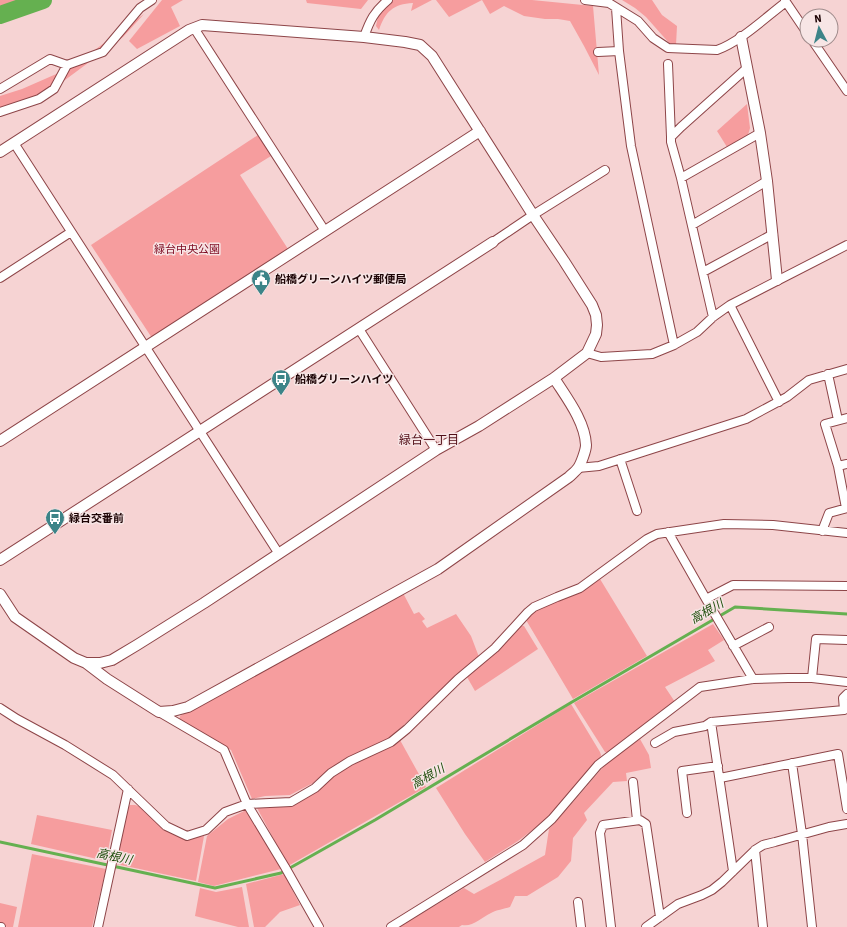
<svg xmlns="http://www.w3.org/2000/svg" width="847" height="927" viewBox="0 0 847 927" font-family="'Source Sans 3','Noto Sans JP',sans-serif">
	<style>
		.green { fill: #f69d9e }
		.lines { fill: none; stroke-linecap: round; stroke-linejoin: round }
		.stream { stroke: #65b050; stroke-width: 3 }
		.river { stroke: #65b050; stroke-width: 18 }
		.minor-casing { stroke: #8d4548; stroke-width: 10 }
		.tertiary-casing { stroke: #8d4548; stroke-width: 12 }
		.minor { stroke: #fff; stroke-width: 8 }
		.tertiary { stroke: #fff; stroke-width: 10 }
		.labels { text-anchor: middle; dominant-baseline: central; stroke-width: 3; stroke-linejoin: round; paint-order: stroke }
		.park-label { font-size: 11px; fill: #7e0a21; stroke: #f7e5e5 }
		.poi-label { font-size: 11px; font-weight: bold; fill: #1c0304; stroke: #f7e5e5; text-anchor: start }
		.neighbourhood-label { font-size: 12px; fill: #520f18; stroke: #f7e5e5 }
		.water-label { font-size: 12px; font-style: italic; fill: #1c4d0a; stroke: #f7e5e5 }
	</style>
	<rect width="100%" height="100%" fill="#f6d3d3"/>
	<!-- green -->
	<path class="green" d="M0 0H26L0 9Z
		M162 0H183L171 7 180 26 137 49 129 41Z
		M306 0H368L361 9 307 3Z
		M392 0H432L411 11 413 3C393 4 385 12 379 30L376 26 378 16Z
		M436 0H482L449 17Z
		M482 0H532L593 6 599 75 584 46 570 21 558 19H545L524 16 504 6 490 14Z
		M622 0H652L662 15 677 26 676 45 670 44 646 17 635 8Z
		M144 14 123 37 65 80 38 95 0 108V96L22 89 70 68Z
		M747 104 750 128 748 135 727 147 717 131Z
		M258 135 271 156 240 175 288 249 152 338 91 245Z
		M600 579 647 656 573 699 526 620 527 616 530 613 591 585Z
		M403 593 414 614 419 612 425 619 422 621 427 628 456 614 471 636 479 657 456 676 390 738 348 758 329 769 313 783 290 795 265 796 252 799 231 750 179 721 180 716 185 713Z
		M713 624 724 640 708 650 715 661 665 687 675 702 609 753 605 752 574 703Z
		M519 625 524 626 538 649 475 691 467 677 497 650Z
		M571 704 600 752 601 755 600 760 543 822 518 841 485 862 465 834 436 788Z
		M640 739 649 755 651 768 626 773 627 781 613 782 584 813 587 820 573 838 571 861 558 877 527 896H515L510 907C504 909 496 910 491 913 481 918 473 927 462 925L459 927H399L464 888 474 894 500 880 545 855 549 829 574 801 610 759Z
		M400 740 426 787 288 866 256 806 293 805 319 790 334 775 353 763 392 746Z
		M130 805H135L142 807 187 839 204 836 196 881 116 864 127 812 128 807Z
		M248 809 281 869 214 886 198 882 207 836 228 819Z
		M37 815 112 830 106 861 31 844Z
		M32 854 106 869 92 927H18Z
		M284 874 300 905 280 912 265 927H254L246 884Z
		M242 887 249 927H238L195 916 200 888 216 892Z
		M0 903 17 907 13 927H7L0 923Z"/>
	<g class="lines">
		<!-- stream -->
		<path class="stream" d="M0 842 215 888 281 873 375 820 572 702 735 607 847 614"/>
		<!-- river -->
		<path class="river" d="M0 15 43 0"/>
		<defs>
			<path id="minor" d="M585 0 609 3 638 21 653 38 668 48 717 50C740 42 766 17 786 2L785 0
				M786 2 807 33
				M616 8 619 51 631 146 674 345
				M194 28 325 231
				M364 37C370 20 374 12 388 0
				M812 40 847 91
				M598 52 619 51
				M668 64 671 137
				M0 89 50 59 67 65 103 52 140 8 152 0
				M0 112 39 99 54 89 67 65
				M14 143 279 554
				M681 178 760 133
				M692 225 767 181
				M493 242 533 215 605 170
				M703 272 773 234
				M0 278 71 232
				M730 305 779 402
				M713 317 681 178 671 142V137L681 127 747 68
				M359 329 436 450
				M587 353 601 357 652 354 674 345 697 332 713 317 730 305 847 245
				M828 374 838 420
				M620 459 637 511
				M838 466 847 464
				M578 468 599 466 746 419 787 397 809 380 847 369
				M846 508 838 466 825 424 847 418
				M822 531 829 513 847 508
				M668 532 706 599 753 679
				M706 599 733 585 847 586
				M733 646 769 627
				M812 678 816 639 847 640
				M0 708 17 719 65 745 113 775 166 826 187 836 206 830 225 812 247 804 291 802 315 788 331 773 350 761 391 742 407 729 458 679 495 648 528 612 534 607 557 597 580 588 647 539 657 534 724 524 773 525 847 533
				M159 712 224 750 247 804 285 867 319 927
				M655 743 674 732 705 726 711 722
				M792 763 802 834 812 927
				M720 778 838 754 847 809
				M633 782 637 820
				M687 813 682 771 718 766
				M755 850 763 927
				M733 871 711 722 844 710 843 698 847 694
				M578 902 581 927
				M0 927H1
				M98 927 128 789
				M391 927 523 845 552 819 598 765 700 687 753 679 788 678H812L847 682
				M611 927 600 833 603 825 640 820 646 824 660 917
				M646 927 678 904 702 895 712 890 722 882 755 850 763 845 775 842 829 827 847 824"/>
			<path id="tertiary" d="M741 37 760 133 767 181 777 280
				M0 152 189 30 202 25 364 37 405 42 420 45 432 56 533 215 564 261 592 305 596 315 597 325 596 334 587 353 554 378 479 426 436 450 204 603 137 645 112 660 100 663H86L74 658 15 617 0 594
				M0 441 480 131
				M0 560 493 242
				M86 663 107 679 159 712 173 711 188 707 438 569 569 477C572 474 576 471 578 468 581 464 586 450 586 445 585 421 566 397 554 378"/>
		</defs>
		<!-- minor casing -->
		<use href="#minor" class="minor-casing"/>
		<!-- tertiary casing -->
		<use href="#tertiary" class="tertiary-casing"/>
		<!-- minor -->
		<use href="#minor" class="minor"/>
		<!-- tertiary -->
		<use href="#tertiary" class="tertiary"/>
	</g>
	<!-- icons -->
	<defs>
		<symbol id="civic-pin" viewBox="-11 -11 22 30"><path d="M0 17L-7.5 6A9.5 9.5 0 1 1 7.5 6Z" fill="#3c8488" stroke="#f7e5e5"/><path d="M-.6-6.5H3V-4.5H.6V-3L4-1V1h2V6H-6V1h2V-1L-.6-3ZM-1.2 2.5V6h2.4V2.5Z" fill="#fff"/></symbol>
		<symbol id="bus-pin" viewBox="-11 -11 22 30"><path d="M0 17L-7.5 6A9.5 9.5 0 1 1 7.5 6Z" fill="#3c8488" stroke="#f7e5e5"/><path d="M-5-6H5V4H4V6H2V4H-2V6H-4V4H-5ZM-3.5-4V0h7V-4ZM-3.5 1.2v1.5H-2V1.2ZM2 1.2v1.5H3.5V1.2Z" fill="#fff"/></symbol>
	</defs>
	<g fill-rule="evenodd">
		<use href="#civic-pin" x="250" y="268" width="22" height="30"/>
		<use href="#bus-pin" x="270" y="368" width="22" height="30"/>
		<use href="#bus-pin" x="44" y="507" width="22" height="30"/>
	</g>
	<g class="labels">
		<!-- park labels -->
		<g class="park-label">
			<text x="187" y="249">緑台中央公園</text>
		</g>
		<!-- poi labels -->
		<g class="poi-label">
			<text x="275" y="279">船橋グリーンハイツ郵便局</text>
			<text x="295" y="379">船橋グリーンハイツ</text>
			<text x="69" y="518">緑台交番前</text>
		</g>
		<!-- neighbourhood labels -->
		<g class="neighbourhood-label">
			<text x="429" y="440">緑台一丁目</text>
		</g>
		<!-- water labels -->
		<g class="water-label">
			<text transform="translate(707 612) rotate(-30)">高根川</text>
			<text transform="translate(428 777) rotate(-30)">高根川</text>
			<text transform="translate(114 857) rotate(12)">高根川</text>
		</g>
	</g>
	<!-- north arrow -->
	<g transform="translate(819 28) rotate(353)"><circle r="19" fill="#f7e5e5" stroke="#9f8b8b"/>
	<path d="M0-3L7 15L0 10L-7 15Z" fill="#3c8488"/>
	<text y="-6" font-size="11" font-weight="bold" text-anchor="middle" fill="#1c0304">N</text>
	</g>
</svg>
